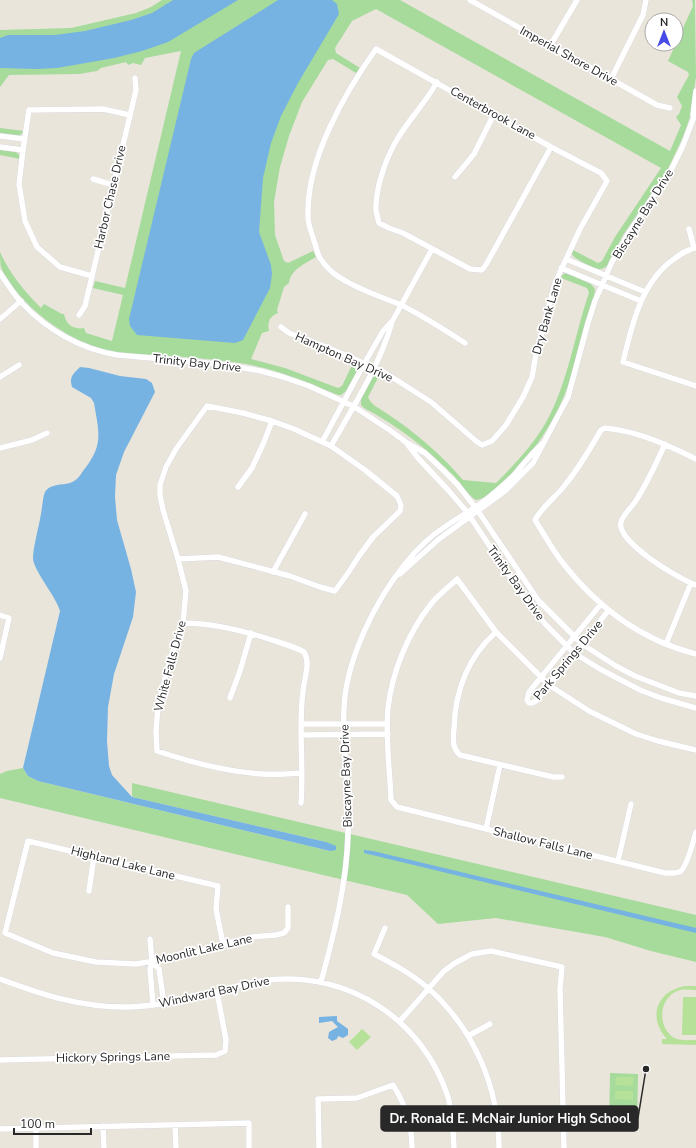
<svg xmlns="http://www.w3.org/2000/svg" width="696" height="1148" viewBox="0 0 696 1148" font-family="'Nunito Sans',sans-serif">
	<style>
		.green { fill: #a6db9c }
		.pitch { fill: #b5e198 }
		.water { fill: #76b2e2 }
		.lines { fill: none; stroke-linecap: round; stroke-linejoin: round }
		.minor-casing { stroke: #d0d0df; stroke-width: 6 }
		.minor { stroke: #fff; stroke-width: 5.5 }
		.labels { text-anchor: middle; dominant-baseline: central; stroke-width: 3.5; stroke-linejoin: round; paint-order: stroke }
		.street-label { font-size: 12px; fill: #282828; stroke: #fff }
		.leader { fill: none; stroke: #282828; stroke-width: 1.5 }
		.callout-dot { fill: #282828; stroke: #fff; stroke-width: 1.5 }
		.callout { fill: #282828; stroke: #282828; stroke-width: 1.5 }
		.callout-label { font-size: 13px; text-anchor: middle; font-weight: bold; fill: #fff }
	</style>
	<rect width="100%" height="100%" fill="#e9e5db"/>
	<!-- green -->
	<path class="green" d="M162 0H400L670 151 681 125 676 117 679 114 682 106 677 97 689 75 688 72 668 61 693 6 692 0H695L696 77 690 117 683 137 667 171 623 235 607 266C605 267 602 269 601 269 595 270 574 259 572 254L573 250 598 263 602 261 615 237 661 168 376 9 352 21 335 48 336 53 360 68 356 73 333 59 328 60 302 102 289 136 280 167 274 202 275 235 284 261 288 263 313 251 316 257C305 264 291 269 289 283L284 287 277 310 278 313C270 316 267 322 269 331L262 333 251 359 285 368 338 388 342 386 354 361 358 366V369L346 391 341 395H338C308 382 278 370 246 364 216 359 186 357 156 355 142 354 127 354 113 352 81 346 45 323 23 299 15 290 5 278 1 267 0 262 0 256 0 252 10 274 24 291 41 308L44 304 62 314H64C66 324 73 330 84 328L86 333 112 341 123 295 93 288 95 281 125 288 181 51 145 58 141 65 133 63 128 65 126 62 101 68 97 71 79 74 9 75 0 87V30L71 28 136 13 151 7Z
		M0 128 24 131 20 135 18 136 0 134Z
		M0 150 16 152 20 156V159L0 155Z
		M566 273 591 284 595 289C595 298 587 316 584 327 579 344 575 362 570 380 557 419 533 456 501 483 494 489 486 499 476 500L473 498C466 492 461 484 455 477 429 450 397 425 364 408L361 405V397L374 375 380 374 368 397C371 405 379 408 386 413 415 432 441 454 463 480L496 483C514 465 532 446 545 424 568 384 574 336 589 293L587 288 561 278 562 275Z
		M23 768 28 776 38 781 330 851 326 842 132 797V783L696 915V962L651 951 605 937 496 918 438 924 407 895 0 798V774L7 771Z
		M610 1073 638 1074 637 1130 609 1129Z"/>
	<!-- pitch -->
	<path class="pitch" d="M685 986H696V990C691 990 685 989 680 990 659 996 656 1026 674 1038 680 1041 689 1040 696 1040V1045L662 1044V1039H667C647 1017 657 991 685 986Z
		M683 997H696V1035H682Z
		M362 1029 371 1037 357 1050 349 1042Z
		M616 1077H634L633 1086 615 1085Z
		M615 1091H633V1100L615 1099Z
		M614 1105 633 1106 632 1114 614 1113Z"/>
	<!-- water -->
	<path class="water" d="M173 0H238L168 42 142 51 114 58 57 68 36 69 0 68V38L8 35H55L85 31 131 20 152 13Z
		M278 0H332L337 4 339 14 298 83 281 116 271 143 263 178 259 232 271 265 272 274 270 288 243 340 235 343 137 335 130 326 129 319 191 59 194 53Z
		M80 367 89 368 120 376 146 379 152 383 155 392 124 452 116 475 115 497 117 520 131 569 136 592 133 617 114 674 108 707 107 741 109 766 112 775 132 797 326 842 336 846V850L330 851 38 781 28 776 23 768 60 611C56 596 32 569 33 557 34 542 40 524 42 507 43 502 43 496 45 492 49 484 62 485 70 483 76 481 80 476 83 471 104 445 99 433 94 403L91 398 72 387C69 377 73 374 80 367Z
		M364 850 373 851 696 928V933L364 853Z
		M337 1016V1021L348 1029V1035L343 1038 338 1036 337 1039 332 1041 328 1038 329 1032 338 1027 332 1021 319 1023V1017Z"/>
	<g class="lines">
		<defs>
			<path id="minor" d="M470 0 657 105 670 108
				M550 46 577 0
				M611 79 643 15 646 0
				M437 82C425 104 407 121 395 143 385 161 375 190 376 211 377 215 378 219 379 223L389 228 403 233 470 269 482 270 487 263 551 147
				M693 115 696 91
				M0 136 24 139
				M0 147 23 150
				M455 177 474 154 494 114
				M93 179 113 185
				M689 229 694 248
				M696 248C688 249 681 254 674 259 641 282 632 325 623 362L696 386
				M566 259 645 292
				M561 268 641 301
				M0 273C7 283 13 294 22 303 47 330 81 349 117 355L220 364 261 371 283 377 309 386 353 406 391 431 407 443 425 453 442 469 457 484 478 511 538 600 582 644 616 666 635 676 679 693 696 696
				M92 276 60 267 37 247 25 221 19 184 23 150 29 110 103 109 130 115
				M79 315 85 306 136 90 135 78
				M0 319 21 301
				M281 327 289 333 324 346 384 372 431 402 476 441 482 445 492 441 506 425 523 397 532 377 536 354 555 283 580 229 607 181 601 173 551 147 376 49C344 94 306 160 308 217 308 225 312 233 314 241 316 246 317 253 320 258 324 264 332 273 339 277 357 289 379 296 399 304 422 315 443 329 465 343
				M0 377 19 365
				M322 442 364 364 383 331 393 320 432 249
				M665 444C656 464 647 484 635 502 631 508 623 515 621 522 615 541 680 580 696 585
				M408 445 418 458 449 491 467 512 530 607 547 626 574 653 600 669 640 690 661 698 696 708
				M331 446C352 409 381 363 392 322
				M0 448 32 440 47 433
				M696 459C668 445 637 431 605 428L601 430C590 449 579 468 565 485 557 496 541 508 535 520 544 534 552 549 562 562 597 607 640 640 696 654
				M238 487 252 468 264 442 272 421 243 413 207 406 176 449 166 467 160 485V495L163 510 178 559 186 591 183 623 170 659 158 706 156 731 157 751C190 762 226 772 262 774 275 775 289 774 302 773
				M178 559 218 557 290 576 320 587 335 591 348 573 359 556 373 537 396 515 400 511 401 505 397 496 387 488 365 470 331 446 294 429 272 421
				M273 572 305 514
				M400 574 439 539 505 491 533 463 568 397 588 323 595 301 612 262 628 234 671 170 682 148 696 112
				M601 604 529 692 527 700 529 703H532L536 701 608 611
				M0 615 9 618 0 658
				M183 623C215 623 245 631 275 641 285 644 295 647 304 652 311 663 304 678 303 691 298 728 304 765 301 803
				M496 632C467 658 455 691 454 729 453 739 452 748 460 755L553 777H562
				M666 644 691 583
				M230 698 240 671 251 633
				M301 724H387
				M301 735 388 734
				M696 750 658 741 636 734 589 711 549 685 496 632 457 579C449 587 438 595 431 604 408 633 392 672 388 708 385 738 390 770 391 800L397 807 665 873C670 873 677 874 681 871 688 864 693 842 696 832
				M486 829 500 765
				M618 861 631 804
				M89 891 94 856
				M385 928 374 954C393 964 412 974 428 988 474 1029 499 1087 499 1148
				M150 939 152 962 150 969 153 1005
				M223 944 216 909 218 886 28 841 5 933 53 953 96 962 136 964 184 956 223 944 252 937 276 935 284 933 288 928V907
				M152 962 159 969 164 1004
				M0 979C43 995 83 1008 129 1007 158 1006 187 1000 215 993 233 988 250 981 268 980 349 971 423 1020 448 1097 453 1114 453 1131 454 1148
				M321 982C334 934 347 883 348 833 350 791 342 750 344 708 346 660 375 601 405 564 416 550 430 536 446 526 459 517 474 509 487 499 497 491 507 483 515 474 524 463 532 453 542 444
				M400 1021 444 971 455 963 472 954 491 951 562 967 560 989 564 1148
				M468 1036 490 1024
				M0 1060 216 1055 225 1051 226 1040 217 992
				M175 1125 176 1148
				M103 1126 104 1148
				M36 1128V1148
				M0 1129 249 1123V1148
				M319 1148 318 1099 357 1098 393 1085C406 1105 412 1125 412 1148"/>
		</defs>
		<!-- minor casing -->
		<use href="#minor" class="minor-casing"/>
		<!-- minor -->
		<use href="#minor" class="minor"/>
	</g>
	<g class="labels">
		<!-- street labels -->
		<g class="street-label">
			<text transform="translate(569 56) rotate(29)">Imperial Shore Drive</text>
			<text transform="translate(493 113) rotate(29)">Centerbrook Lane</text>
			<text transform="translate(110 197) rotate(-77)">Harbor Chase Drive</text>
			<text transform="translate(643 214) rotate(-58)">Biscayne Bay Drive</text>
			<text transform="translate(547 316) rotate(-74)">Dry Bank Lane</text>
			<text transform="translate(344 357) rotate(24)">Hampton Bay Drive</text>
			<text transform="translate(197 363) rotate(6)">Trinity Bay Drive</text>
			<text transform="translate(516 583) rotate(54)">Trinity Bay Drive</text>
			<text transform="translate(568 660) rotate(-50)">Park Springs Drive</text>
			<text transform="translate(170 666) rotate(-75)">White Falls Drive</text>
			<text transform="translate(346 776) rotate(-92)">Biscayne Bay Drive</text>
			<text transform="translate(543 843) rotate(14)">Shallow Falls Lane</text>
			<text transform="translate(123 863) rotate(14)">Highland Lake Lane</text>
			<text transform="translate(204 949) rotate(-13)">Moonlit Lake Lane</text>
			<text transform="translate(214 992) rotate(-12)">Windward Bay Drive</text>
			<text transform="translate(113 1057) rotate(-1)">Hickory Springs Lane</text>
		</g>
	</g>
	<!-- callouts -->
	<path class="leader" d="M646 1069L638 1118"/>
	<circle class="callout-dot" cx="646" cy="1069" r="4"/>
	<rect class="callout" x="381" y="1106" width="257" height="25" rx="4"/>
	<g class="callout-label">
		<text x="510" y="1123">Dr. Ronald E. McNair Junior High School</text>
	</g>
	<!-- north arrow -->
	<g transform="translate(664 32)"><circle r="19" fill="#ffffff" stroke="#a9a9a9"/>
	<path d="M0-3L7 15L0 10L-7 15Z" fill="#484ae8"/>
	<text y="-6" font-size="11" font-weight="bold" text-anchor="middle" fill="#282828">N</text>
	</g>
	<!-- scale -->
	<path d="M14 1128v6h77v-6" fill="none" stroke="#282828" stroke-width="2"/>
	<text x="20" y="1128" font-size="12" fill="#282828" stroke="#ffffff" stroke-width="3" paint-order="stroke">100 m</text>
</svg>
